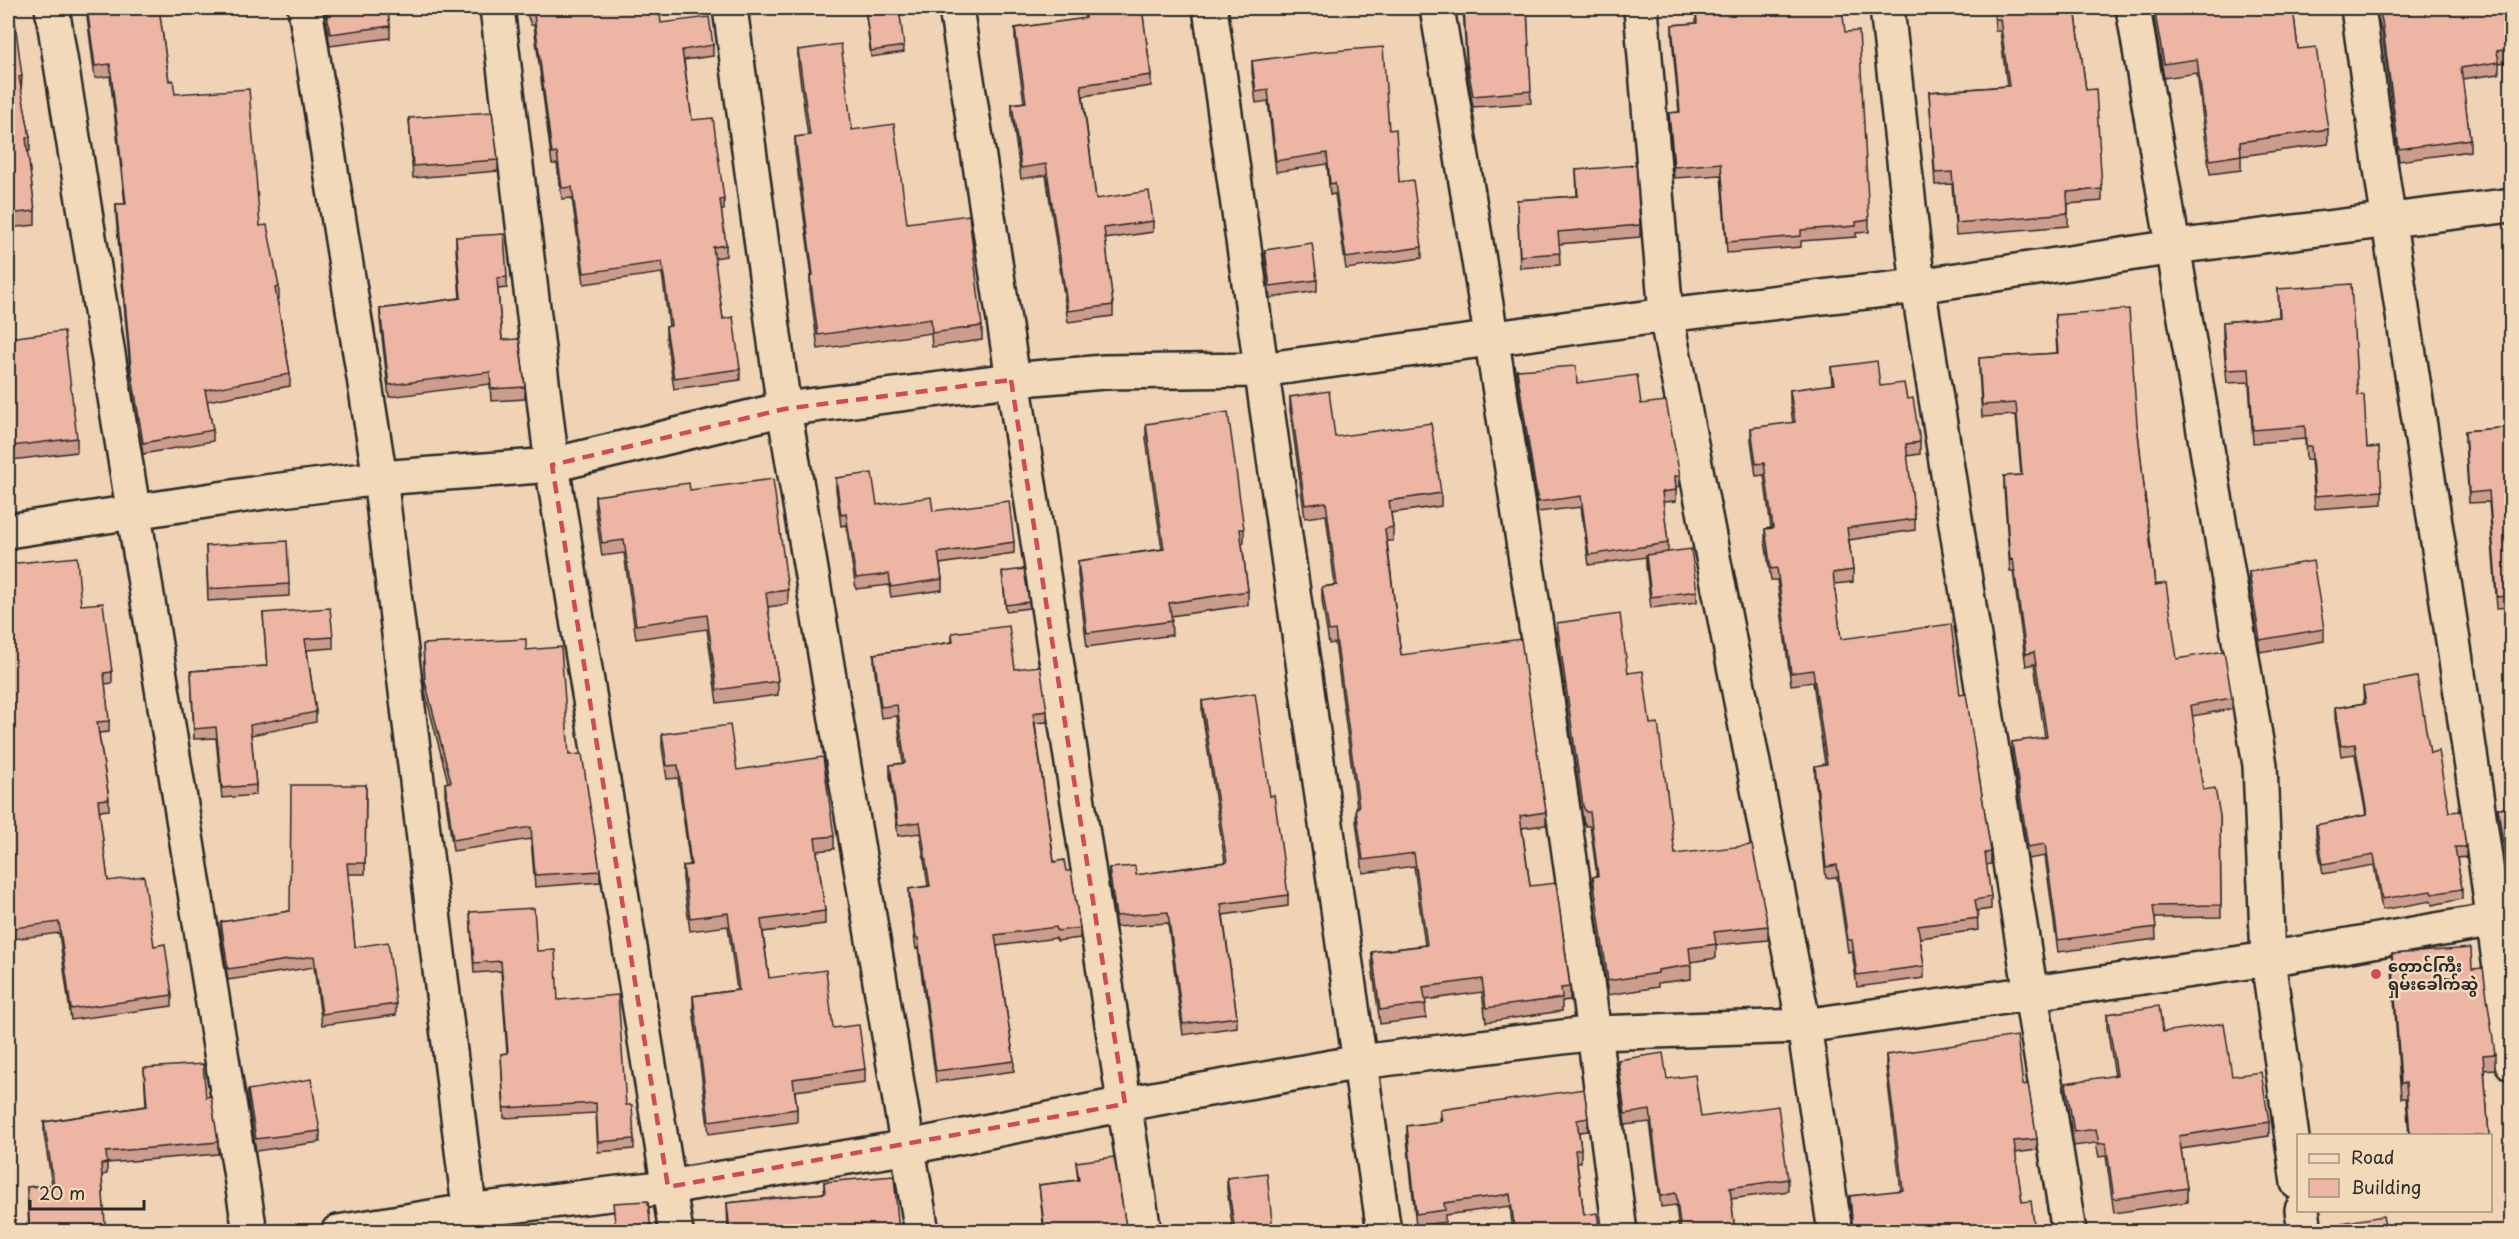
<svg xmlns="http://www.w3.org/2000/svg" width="2519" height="1239" viewBox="0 0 2519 1239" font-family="'Playpen Sans','Noto Sans Myanmar',sans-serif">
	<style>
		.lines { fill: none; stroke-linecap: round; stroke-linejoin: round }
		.minor-casing { stroke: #2b2b2b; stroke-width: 38 }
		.minor { stroke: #f1d9b9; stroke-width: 33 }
		.wall { fill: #cc9c8c; stroke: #2b2b2b; stroke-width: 1.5 }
		.building { fill: #edb5a3; stroke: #2b2b2b; stroke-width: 1.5 }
		.marked { fill: none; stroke: #d1495b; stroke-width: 4.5; stroke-dasharray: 12 8; stroke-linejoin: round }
		.poi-dot { fill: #d1495b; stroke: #f1d9b9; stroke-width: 2 }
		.labels { text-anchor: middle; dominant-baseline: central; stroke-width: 5; stroke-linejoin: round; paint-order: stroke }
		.poi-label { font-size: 16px; font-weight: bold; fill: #2b2b2b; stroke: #f1d9b9; text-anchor: start }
	</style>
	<rect width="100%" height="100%" fill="#f0d2b5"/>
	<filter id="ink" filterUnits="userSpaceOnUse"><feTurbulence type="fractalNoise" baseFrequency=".0167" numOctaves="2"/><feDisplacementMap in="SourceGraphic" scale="12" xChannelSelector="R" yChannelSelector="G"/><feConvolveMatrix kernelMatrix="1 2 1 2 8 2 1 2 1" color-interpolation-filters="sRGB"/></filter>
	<g filter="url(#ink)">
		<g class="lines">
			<defs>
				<path id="minor" d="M52 8 250 1232
					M305 8 380 478 472 1232
					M497 8 552 465 676 1232
					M730 8 784 409 922 1232
					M956 8 1144 1232
					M1210 8 1384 1232
					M1437 8C1506 414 1568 822 1620 1232
					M1641 8 1666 315 1804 1026 1835 1232
					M1887 8 1918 286 2069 1232
					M2133 8 2260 765 2268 959 2298 1183
					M2358 8C2406 360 2469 710 2512 1063
					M8 531 265 492 380 478 552 465 784 409 1011 380 1104 372 1260 370 1666 315 1918 286 2174 247 2512 205
					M2302 1210 2305 1232
					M338 1232 468 1211 668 1187 909 1147 1125 1104 1360 1062 1595 1033 1804 1026 2268 959 2512 917"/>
			</defs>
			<!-- minor casing -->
			<use href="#minor" class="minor-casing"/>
			<!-- minor -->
			<use href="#minor" class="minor"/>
		</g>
		<!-- wall -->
		<path class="wall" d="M86 8H159L169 81 175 94 260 226 279 287V299H277L290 374V386L207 401 213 430V441L143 454 131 380 116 216V204H125L110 76 95 78Z
			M324 8H387L390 26V38L330 46Z
			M526 8H655L656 15 661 23 713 45V56L684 60 692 120 724 199V210H721L726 245V256L714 258 723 319 740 369V380L674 389 666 337V327L669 326 662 273 584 284 572 198 562 199 557 164H552L534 25H531L528 17Z
			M865 8H899L904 52 871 57Z
			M1083 8H1142L1151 75V86L1083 96 1096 199 1153 221V232L1105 239 1113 305V316L1068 322 1046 175 1021 179 1012 115V104L1024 102 1015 39V28L1085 19Z
			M1463 8H1527L1531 103 1473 107 1467 73Z
			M1696 8 1869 220V232L1856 233V237L1801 241V247L1727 253 1721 175 1674 178 1669 124V113L1679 112 1672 37V25L1696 23Z
			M1994 8H2075L2086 90 2102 189V201L2068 204V226L1956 235 1952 184 1935 185 1929 92 2007 86 2000 31H1995Z
			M2152 8H2293L2298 49 2328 129V144L2241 156V170L2210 174 2197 73 2164 78Z
			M2375 8H2511V61L2499 63V74L2462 79 2470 139V151L2399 161 2382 33Z
			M8 23 22 76 21 91 30 137V151L27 152 35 211V225L8 228Z
			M798 50 852 130 907 223 982 326V340L932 347 931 333 818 349 810 289V276H812L795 151V137L808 136 798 64Z
			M1252 61 1389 130 1399 182 1422 247V258L1346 269 1335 194 1330 195 1327 164 1276 172 1268 101 1256 103 1252 72Z
			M409 118 498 160V171L413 178Z
			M1576 170 1640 225V237L1559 244 1560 265 1520 268 1517 200 1577 196Z
			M456 237 507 277V288L498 289 502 340 525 387V399L491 401 490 384 389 397 380 320V309L460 298 456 249Z
			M1265 250 1317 280V291L1270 298 1265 261Z
			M2278 289 2358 395 2367 448 2382 491V504L2315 509 2311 459 2306 460 2305 439 2253 443 2249 382 2227 383 2223 335V322L2279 317Z
			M2509 291H2511V341L2509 302Z
			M2055 315 2137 424 2155 585 2177 659 2232 698V709L2192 716 2203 790 2220 816 2221 917 2155 918 2156 939 2058 952 2045 856 2028 859 2012 754V742L2045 738 2034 664 2026 666 2013 571H2010L2004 488V476L2021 475 2016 415 1982 417 1979 370V358L2057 353Z
			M8 338 77 438V452L12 460 11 455H8Z
			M1831 367 1880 386 1907 399 1920 442V454L1907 456 1915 519V530L1849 540 1853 570V582L1834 584 1841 639 1960 695 1991 852V864L1986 865 1991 897V909L1977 911 1978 930 1920 938 1924 966V978L1857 987 1852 951 1848 952 1837 877 1826 878 1815 777V766L1825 764 1813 682 1791 685 1777 580H1771L1765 541V529L1771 528 1764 475 1756 476 1751 440V428L1793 423 1790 402V390L1832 385Z
			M1517 370 1577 383 1641 404 1680 476V486L1676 487V501L1663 502 1668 543V552L1697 591V602L1651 608 1646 566V557L1589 565 1581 507 1538 512 1517 380Z
			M1290 397 1335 437 1441 493V506L1391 513 1393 527V541H1387L1401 655 1546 812V825L1522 828 1530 886 1570 987V1000L1562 1001V1011L1486 1022 1482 992 1425 1000 1426 1018 1380 1024 1372 965V952L1425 945 1414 866 1363 873 1356 821V808L1357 807 1335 643 1329 644 1322 600V587L1335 585 1326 515 1305 518 1290 410Z
			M1146 424 1244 529V543H1242L1248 591V605L1171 616 1172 635 1087 647 1078 575V561L1162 549 1146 438Z
			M2511 427V626L2509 607 2497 608 2489 502 2469 503 2465 441V431Z
			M836 478 877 505 933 511 1014 542V553L940 564 942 579V590L891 597 889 585 856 589 846 525 841 526 836 489Z
			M690 490 788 590V604L768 607 778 681V695L717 703 707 629 636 639 624 553 602 556 595 509V496Z
			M206 546 289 584V596L208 601Z
			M8 564 81 605 112 672V683L105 684 109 721V732L99 733 109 799V810L99 811 108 881 154 946 172 995V1006L71 1020 59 933 14 939 8 897Z
			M1002 572 1029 602V608L1006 611Z
			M2249 572 2324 629V641L2260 652 2249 584Z
			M263 613 333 637V648L307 650 316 712V722L251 735 256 785V795L222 798 216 738 194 739 191 671 267 666Z
			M1557 623 1628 673 1650 724 1675 854 1768 926V940L1716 945V958L1691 962V979L1658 983V987L1608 995 1593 891V877L1597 876 1590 826H1586L1583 820 1557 637Z
			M952 633 1015 669 1047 711V722L1035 723 1054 862 1066 871 1080 928V938L1057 941 1056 938 997 946 1014 1061V1071L936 1082 918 948 916 949 909 900V889L928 886 920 833 898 836 890 776V765L903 763 897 716 881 718 874 664V654L952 642Z
			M423 644 526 650 569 755 600 871V882L535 887 531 839 453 851 445 794V783L448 782 425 692Z
			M2363 687 2430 753 2449 812 2466 847V857L2457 858 2462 889V899L2432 905 2431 901 2382 910 2374 865 2323 874 2316 835V825L2366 815 2355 754 2341 756 2335 718V708L2364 703Z
			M1202 701 1270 796 1288 895V906L1223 915 1237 1017V1027L1183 1035 1168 923 1116 927 1109 879V868L1136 875 1225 862 1202 712Z
			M662 734 737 770 834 836V849L817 851 825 911V924L763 932 769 978 833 1028 865 1069V1082L795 1091 797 1109V1122L709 1134 693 1009V996L737 990 728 926 690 931 683 879V866L690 865 678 778 667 779 662 747Z
			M2504 770H2511V853L2503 854 2498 819V808H2506Z
			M366 785 365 874H348L355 947 396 1004V1015L322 1025 314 967 228 980 221 933V922L290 911Z
			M470 912 537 951 558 1000 626 1105 634 1139V1149L598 1152 596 1113 504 1118 501 1054 507 1053 501 971 474 973Z
			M2392 954 2472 969 2495 1054V1069L2484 1070 2489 1136H2409L2406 1098H2401L2392 969Z
			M2107 1014 2163 1032 2232 1076 2269 1122V1136L2181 1149 2187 1188V1202L2114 1213 2106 1156 2099 1157 2096 1143 2074 1146 2066 1097V1083L2115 1076 2107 1027Z
			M1886 1055 2023 1085 2037 1139V1150L2015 1153 2022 1202 2035 1232H1852L1850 1196 1901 1191 1886 1067Z
			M1618 1060 1667 1079 1701 1117 1788 1179V1191L1731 1199 1735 1232H1679L1676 1205 1661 1207 1650 1122 1625 1125 1618 1071Z
			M144 1068 206 1097 218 1142V1154L107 1163V1174L102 1175 105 1232H29L27 1187 52 1185 44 1134V1122L146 1106Z
			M248 1090 320 1131V1142L256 1151 248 1101Z
			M1440 1110 1588 1118V1131L1579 1132 1581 1149V1162H1577L1584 1215 1600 1232H1513L1510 1206 1445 1215V1222L1416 1226 1407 1138V1126L1440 1122Z
			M1076 1162 1125 1229 1127 1232H1044L1039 1185 1078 1180Z
			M1227 1178 1273 1232H1233L1227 1189Z
			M824 1182 899 1232H728L727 1203 824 1193Z"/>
		<!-- building -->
		<path class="building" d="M87 8H159L169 81 173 80 175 94 249 89 260 226 267 225 279 287 275 288 290 374 205 390 213 430 143 443 131 368 116 204H126L110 64 95 66Z
			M326 8H387L390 26 330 34Z
			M528 8H655L656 15H660L661 23 709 17 713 45 682 50 692 120 713 118 724 199 720 200 726 245 713 247 723 319 733 317 740 369 674 378 666 327 671 326 662 262 584 273 572 187 562 188 557 153 552 154 534 14H531Z
			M865 8H899L904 46 871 51Z
			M1085 8H1142L1151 75 1081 85 1096 199 1149 191 1153 221 1104 228 1113 305 1068 311 1046 164 1021 168 1012 104 1026 102 1015 28 1086 18Z
			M1464 8H1527L1531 91 1473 96 1467 62Z
			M1696 8H1842L1845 32 1859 31 1869 220 1856 222V226L1801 230V236L1727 242 1721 163 1674 167 1669 113 1680 112 1672 25 1697 23Z
			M1994 8H2075L2086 90 2096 89 2102 189 2067 192 2068 213 1956 223 1952 172 1935 173 1929 92 2009 86 2000 19H1995Z
			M2154 8H2293L2298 49 2316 47 2328 129 2240 142 2241 155 2210 160 2197 59 2164 64Z
			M2378 8H2511V49L2497 51 2499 62 2461 68 2470 139 2399 149 2382 21Z
			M15 22 22 76 19 77 30 137 26 138 35 211 8 214V23Z
			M841 44 852 130 894 124 907 223 969 215 982 326 932 333 931 319 818 335 810 276 813 275 795 137 810 135 798 50Z
			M1383 47 1389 130 1396 129 1399 182 1413 180 1422 247 1346 258 1335 183 1330 184 1327 153 1276 161 1268 90 1256 92 1252 61 1319 52Z
			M492 112 498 160 413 166 409 118Z
			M1636 165 1640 225 1558 232 1560 253 1520 256 1517 200 1578 196 1576 170Z
			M504 234 507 277 497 278 502 340 519 339 525 387 491 389 490 372 389 385 380 309 461 298 456 237Z
			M1312 243 1317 280 1270 286 1265 250Z
			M2351 284 2358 395H2364L2367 448 2379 447 2382 491 2315 496 2311 446H2306L2305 426 2253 430 2249 369 2227 370 2223 322 2280 317 2278 289Z
			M2509 291H2511V330Z
			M2129 309 2137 424 2155 585 2166 583 2177 659 2224 651 2232 698 2191 705 2203 790 2215 788 2220 816 2221 905 2153 906 2156 927 2058 940 2045 844 2028 847 2012 742 2047 737 2034 652 2026 654 2013 559 2010 560 2004 476 2022 475 2016 403 1982 405 1979 358 2058 353 2055 315Z
			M64 331 77 438 12 446 11 440 8 441V338Z
			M1877 361 1880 386 1904 383 1907 399 1913 398 1920 442 1906 444 1915 519 1847 528 1853 570 1833 573 1841 639 1951 624 1960 695 1966 694 1991 852 1985 853 1991 897 1975 900 1978 918 1918 926 1924 966 1857 975 1852 940H1848L1837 865 1826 867 1815 766 1827 764 1813 670 1791 673 1777 568 1771 569 1765 529 1773 528 1764 463 1756 464 1751 428 1795 422 1790 390 1834 384 1831 367Z
			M1576 366 1577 383 1637 375 1641 404 1666 401 1680 476H1675L1676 490 1662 492 1668 543 1589 555 1581 496 1538 502 1517 370Z
			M1329 391 1335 437 1431 423 1441 493 1389 501 1393 527 1385 529 1401 655 1521 639 1546 812 1520 816 1530 886 1556 883 1570 987 1561 988 1562 998 1486 1008 1482 979 1423 987 1426 1004 1380 1010 1372 952 1427 945 1414 853 1363 860 1356 808 1359 807 1335 630 1329 631 1322 587 1337 585 1326 502 1305 505 1290 397Z
			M1228 412 1244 529H1240L1248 591 1169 603 1172 621 1087 633 1078 561 1164 549 1146 424Z
			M2511 427V615L2509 596 2497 597 2489 491 2469 493 2465 431Z
			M872 473 877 505 931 497 933 511 1009 501 1014 542 938 553 942 579 891 587 889 574 856 578 846 514 841 515 836 478Z
			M773 479 788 590 766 593 778 681 717 690 707 615 636 625 624 540 602 543 595 496 689 483 690 490Z
			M287 541 289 584 208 589 206 546Z
			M1691 549 1697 591 1651 597 1646 555Z
			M77 557 81 605 103 603 112 672 104 673 109 721 97 722 109 799 98 800 108 881 144 876 154 946 165 944 172 995 71 1009 59 922 14 928 8 886V564Z
			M2313 561 2324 629 2260 640 2249 572Z
			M1024 569 1029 602 1006 605 1002 572Z
			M330 608 333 637 305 639 316 712 250 725 256 785 222 788 216 727 194 729 191 671 267 666 263 613Z
			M1620 614 1628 673 1643 671 1650 724 1658 723 1675 854 1752 845 1768 926 1714 932 1716 944 1689 948 1691 965 1658 970V973L1608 981 1593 877 1598 876 1590 812H1586L1583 806 1557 623Z
			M1009 626 1015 669 1040 666 1047 711 1033 713 1054 862 1064 860 1066 871H1071L1080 928 1057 931 1056 927 995 935 1014 1061 936 1071 918 938H916L909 889 930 886 920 822 898 825 890 765 905 763 897 705 881 707 874 654 953 642 952 633Z
			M526 639V650L561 647 569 755 582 754 600 871 535 875 531 827 453 840 445 783 451 782 425 681 423 644Z
			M2417 677 2430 753 2438 751 2449 812 2461 811 2466 847H2455L2462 889 2432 894 2431 891 2382 899 2374 855 2323 864 2316 825 2367 815 2355 744 2341 746 2335 708 2366 703 2363 687Z
			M1255 693 1270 796 1274 795 1288 895 1221 904 1237 1017 1183 1024 1168 912 1116 916 1109 868 1135 866 1136 875 1227 862 1202 701Z
			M730 725 737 770 823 757 834 836 815 838 825 911 761 920 769 978 826 970 833 1028 859 1025 865 1069 793 1079 797 1109 709 1121 693 996 739 990 728 913 690 918 683 866 691 865 678 765 667 766 662 734Z
			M2504 770H2511V842L2503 843 2498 808H2507Z
			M291 785H366L365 863H347L355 947 388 942 396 1004 322 1014 314 956 228 969 221 922 290 911Z
			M534 908 537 951 555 950 558 1000 618 995 626 1105H632L634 1139 598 1142 596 1103 504 1108 501 1054 508 1053 501 961 474 963 470 912Z
			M2471 948 2472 969 2483 968 2495 1054 2483 1055 2489 1136H2410L2406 1083H2401L2392 954Z
			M2159 1006 2163 1032 2224 1023 2232 1076 2261 1072 2269 1122 2179 1136 2187 1188 2114 1199 2106 1143 2099 1144 2096 1129 2074 1132 2066 1083 2117 1075 2107 1014Z
			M2017 1036 2023 1085 2028 1084 2037 1139 2014 1141 2022 1202 2031 1201 2035 1232H1853L1850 1196 1903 1190 1886 1055Z
			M1663 1053 1667 1079 1695 1075 1701 1117 1778 1106 1788 1179 1730 1188 1735 1232H1681L1676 1193 1661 1196 1650 1110 1625 1114 1618 1060Z
			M203 1064 206 1097 211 1096 218 1142 106 1152 107 1163 101 1164 105 1224 30 1230 27 1187 54 1185 44 1122 147 1106 144 1068Z
			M311 1079 320 1131 256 1139 248 1090Z
			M1584 1089 1588 1118 1577 1120 1581 1149 1575 1150 1584 1215 1597 1213 1600 1232H1515L1510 1194 1444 1203 1445 1210 1416 1214 1407 1126 1442 1121 1440 1110Z
			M1114 1157 1127 1232H1045L1039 1185 1079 1180 1076 1162Z
			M1267 1173 1273 1232H1235L1227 1178Z
			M894 1176 899 1232H730L727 1203 825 1193 824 1182Z
			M648 1201 651 1232H616L613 1203Z
			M2383 1216 2386 1232H2342L2341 1223Z"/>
	</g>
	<!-- marked area -->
	<path class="marked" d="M1011 380 1125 1104 668 1187 552 465 784 409Z"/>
	<!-- markers -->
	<circle class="poi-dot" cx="2376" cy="974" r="6"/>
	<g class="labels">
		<!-- poi labels -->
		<g class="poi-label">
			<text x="2388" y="965">တောင်ကြီး<tspan x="2388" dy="18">ရှမ်းခေါက်ဆွဲ</tspan></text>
		</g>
	</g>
	<!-- margin -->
	<rect width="2519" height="1239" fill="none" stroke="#f1d9b9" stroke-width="30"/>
	<rect x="15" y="15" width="2489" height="1209" fill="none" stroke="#2b2b2b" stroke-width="2" filter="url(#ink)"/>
	<!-- legend -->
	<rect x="2297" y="1134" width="195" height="78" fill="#f1d9b9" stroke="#a29380" stroke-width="1.5"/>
	<rect x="2309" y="1154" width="30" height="9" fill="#f1d9b9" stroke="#a29380" stroke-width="1.5"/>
	<text x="2351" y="1164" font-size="18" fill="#2b2b2b">Road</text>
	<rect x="2309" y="1179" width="30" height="18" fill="#edb5a3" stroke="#a29380" stroke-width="1.5"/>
	<text x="2351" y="1194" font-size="18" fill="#2b2b2b">Building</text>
	<!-- scale -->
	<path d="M30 1200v9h114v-9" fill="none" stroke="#2b2b2b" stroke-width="3"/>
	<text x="39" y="1200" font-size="18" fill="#2b2b2b" stroke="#f1d9b9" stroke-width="4.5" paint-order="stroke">20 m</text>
</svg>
